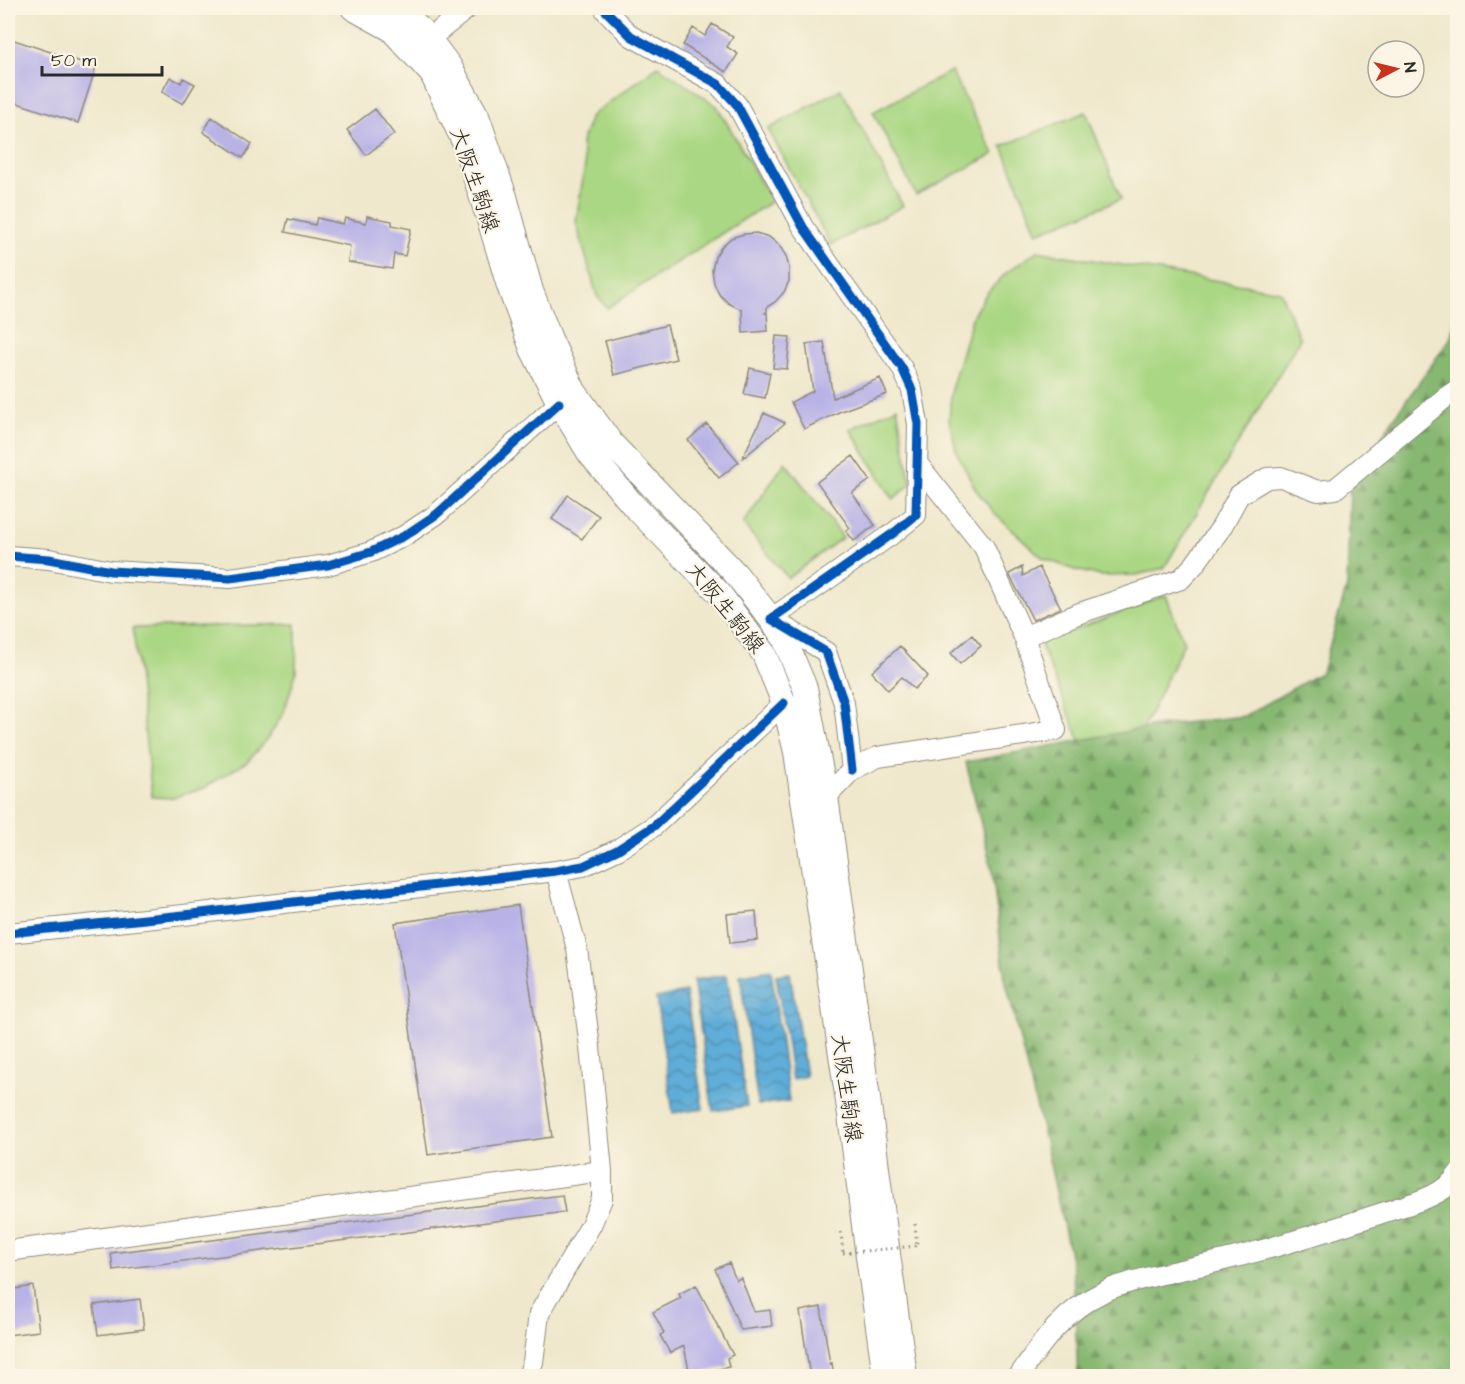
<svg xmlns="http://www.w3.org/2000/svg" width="1465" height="1384" viewBox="0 0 1465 1384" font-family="'Architects Daughter','Klee One',sans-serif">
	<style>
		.green { fill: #aad783; stroke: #6a8157; stroke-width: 1.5 }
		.forest { fill: url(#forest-firs); stroke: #59724e; stroke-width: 1.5 }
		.water { fill: url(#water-waves); stroke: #456c82; stroke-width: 1.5 }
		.building { fill: #b8b2e7 }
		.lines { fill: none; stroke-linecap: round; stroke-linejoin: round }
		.minor-casing { stroke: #8d8a7c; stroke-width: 22 }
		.major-casing { stroke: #8d8a7c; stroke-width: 26 }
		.path { stroke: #8d8a7c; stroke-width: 3; stroke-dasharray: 1.5 4.5; stroke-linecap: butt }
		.minor { stroke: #fff; stroke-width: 20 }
		.major { stroke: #fff; stroke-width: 24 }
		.path-bridge { stroke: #8d8a7c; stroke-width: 3; stroke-dasharray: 1.5 4.5; stroke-linecap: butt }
		.cycleway-casing { stroke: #fcf5e5; stroke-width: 13 }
		.cycleway { stroke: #0057b8; stroke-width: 9 }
		.labels { text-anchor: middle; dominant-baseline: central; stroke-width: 4.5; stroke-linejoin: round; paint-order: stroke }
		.street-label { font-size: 22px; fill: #2b2b2b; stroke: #fcf5e5 }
	</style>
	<defs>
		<pattern id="forest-firs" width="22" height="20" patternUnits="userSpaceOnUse" patternTransform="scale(1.5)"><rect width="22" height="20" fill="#87b871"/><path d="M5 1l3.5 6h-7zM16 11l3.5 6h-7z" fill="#6f965d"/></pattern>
		<pattern id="water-waves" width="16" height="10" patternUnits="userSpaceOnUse" patternTransform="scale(1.5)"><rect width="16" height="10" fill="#5fadd8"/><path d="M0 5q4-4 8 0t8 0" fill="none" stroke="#4f8daf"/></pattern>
	</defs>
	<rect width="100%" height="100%" fill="#fcf5e5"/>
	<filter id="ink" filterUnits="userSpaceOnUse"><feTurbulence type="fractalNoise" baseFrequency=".0167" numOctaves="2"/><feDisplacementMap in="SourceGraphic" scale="12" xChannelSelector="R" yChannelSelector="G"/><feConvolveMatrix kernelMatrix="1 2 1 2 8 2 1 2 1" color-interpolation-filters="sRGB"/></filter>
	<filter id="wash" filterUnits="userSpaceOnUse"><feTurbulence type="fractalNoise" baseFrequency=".008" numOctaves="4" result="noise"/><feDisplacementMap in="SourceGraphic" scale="24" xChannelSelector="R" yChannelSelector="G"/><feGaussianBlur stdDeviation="1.35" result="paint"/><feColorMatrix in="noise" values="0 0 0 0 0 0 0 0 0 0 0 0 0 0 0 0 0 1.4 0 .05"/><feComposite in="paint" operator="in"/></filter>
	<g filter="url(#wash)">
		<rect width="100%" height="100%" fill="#efe8cc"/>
		<!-- green -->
		<path class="green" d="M658 66 717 106 772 201 607 308 597 296 576 222 585 165 581 143 591 116Z
			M951 71 994 154 916 195 873 112Z
			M841 89 903 206 831 245 768 129Z
			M1086 112 1121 199 1037 233 1002 146Z
			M1037 251 1280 291 1300 339 1164 568 1136 575 1101 576 1072 569 1043 558 996 515 976 490 957 453 949 420 952 386 973 315 986 294 1006 273Z
			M897 407 911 484 893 499 850 429Z
			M785 462 843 537 788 578 743 524Z
			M1166 595 1184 643 1133 749 1090 765 1040 643Z
			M296 624V673L284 712 268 738 248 761 202 789 172 798 152 797 133 628Z"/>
		<!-- forest -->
		<path class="forest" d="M1457 314V1376H1078L1073 1269 1045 1141 1005 979 992 870 966 762 1156 726 1245 716 1322 672 1347 586 1350 489 1391 422 1450 339Z"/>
		<!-- water -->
		<path class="water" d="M771 970 789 1101 758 1105 740 975Z
			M790 973 806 1076 792 1079 776 975Z
			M727 975 747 1106 713 1111 693 980Z
			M686 992 703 1109 673 1113 656 998Z"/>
		<g id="blocks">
			<!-- building -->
			<path class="building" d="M712 24 733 37 727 47 738 54 726 72 683 45 693 28 705 36Z
				M8 38 96 67 78 123 8 100Z
				M170 77 181 83 183 78 195 84 183 104 162 92Z
				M375 109 394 134 366 155 347 130Z
				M212 117 252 144 243 158 203 132Z
				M367 216 392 221V225L411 229 405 256 394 254 392 269 348 262 350 246 285 232 288 219 315 225 317 218 343 224 345 218 366 223Z
				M756 233 769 237 779 245 786 256 789 268V281L784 292 775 302 767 307V311L765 313H767L768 331 743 333 742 310 728 303 719 294 714 283 712 270 715 257 722 246 731 238 744 234Z
				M667 325 676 359 614 375 605 341Z
				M776 336 790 337 787 369 773 368Z
				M824 342 833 398 880 378 887 394 841 411 804 429 791 402 813 391 806 344Z
				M750 368 770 373 765 398 744 394Z
				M764 413 785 423 742 459Z
				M707 424 739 462 719 478 688 440Z
				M853 456 870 480 852 493 875 525 854 541 846 531 850 528 817 482Z
				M568 495 599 516 582 539 552 519Z
				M1022 567 1023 576 1039 567 1061 608 1033 620 1009 574Z
				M972 635 981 646 960 664 951 653Z
				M900 646 928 676 914 689 902 677 888 690 872 672Z
				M518 905 552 1137 428 1155 395 923Z
				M756 911 758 940 730 943 727 914Z
				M562 1195 565 1212 113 1270 111 1253Z
				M729 1263 736 1280 741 1278 754 1312 770 1310 772 1326 741 1330 715 1269Z
				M696 1285 733 1355 727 1358 729 1367 690 1375 684 1346 670 1353 660 1335 664 1333 653 1312 681 1298 679 1294Z
				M33 1286 39 1331 8 1335V1290Z
				M140 1299 144 1329 98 1335 94 1305Z
				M821 1307 830 1364 832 1363 834 1377H810L800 1311Z"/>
		</g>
	</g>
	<g filter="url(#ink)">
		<use href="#blocks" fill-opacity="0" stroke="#8d8a7c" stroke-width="1.5"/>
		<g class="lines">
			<defs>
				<path id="minor" d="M605 8 606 11 631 36 718 84 737 105 803 227 902 368 912 390 918 424 916 515 895 532 771 619 826 652 844 703 852 770
					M429 39 468 8
					M8 556 49 559 111 571 230 578 328 565 371 552 404 536 437 514 559 403
					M1024 637 1077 614 1181 579 1195 564 1221 528 1239 495 1267 478 1281 477 1318 491 1335 489 1446 397 1458 389
					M826 797 852 770 878 757 1056 730 1024 637 984 547 917 463
					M8 933 184 915 556 871 583 866 617 850 654 826 784 703
					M8 1251 602 1171
					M528 1376 533 1362 539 1314 591 1225 602 1199V1171L590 1047 577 949 556 871
					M1019 1376C1043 1340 1065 1310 1105 1291 1113 1287 1123 1285 1131 1282 1159 1274 1187 1269 1216 1262 1272 1249 1327 1231 1382 1213 1405 1205 1445 1197 1458 1174"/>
				<path id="major" d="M353 8 391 29 432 74 464 142 492 229 509 286 532 349 559 403 590 454 633 505 718 592 764 654 784 703 796 752 850 1115 867 1249 885 1376
					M397 8 405 13 429 39 450 67 477 116 505 197 531 291 550 339 574 391 611 443 735 573 771 619 784 638 805 688 826 797 870 1113 887 1247 905 1376"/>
			</defs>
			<!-- minor casing -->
			<use href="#minor" class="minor-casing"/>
			<!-- major casing -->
			<use href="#major" class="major-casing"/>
			<!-- path -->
			<path class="path" d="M915 1224 917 1246
				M841 1232 843 1253"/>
			<!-- minor -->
			<use href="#minor" class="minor"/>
			<!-- major -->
			<use href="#major" class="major"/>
			<!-- path-bridge -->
			<path class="path-bridge" d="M843 1253 917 1246"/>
			<defs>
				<path id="cycleway" d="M605 8 606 11 631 36 718 84 737 105 803 227 902 368 912 390 918 424 916 515 895 532 771 619 826 652 844 703 852 770
					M8 556 49 559 111 571 230 578 328 565 371 552 404 536 437 514 559 403
					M8 933 184 915 556 871 583 866 617 850 654 826 784 703"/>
			</defs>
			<!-- cycleway casing -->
			<use href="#cycleway" class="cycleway-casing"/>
			<!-- cycleway -->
			<use href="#cycleway" class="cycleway"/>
		</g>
	</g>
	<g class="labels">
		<!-- street labels -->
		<g class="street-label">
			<text transform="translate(474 180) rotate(71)">大阪生駒線</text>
			<text transform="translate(725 608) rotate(51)">大阪生駒線</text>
			<text transform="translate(846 1088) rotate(82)">大阪生駒線</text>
		</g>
	</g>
	<!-- margin -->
	<rect width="1465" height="1384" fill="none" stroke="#fcf5e5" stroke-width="30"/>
	<!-- north arrow -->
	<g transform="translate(1396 69) rotate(83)"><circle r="28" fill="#fcf5e5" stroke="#a8a49b" stroke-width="1.5"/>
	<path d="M0-4.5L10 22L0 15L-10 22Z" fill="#c8321e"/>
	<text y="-9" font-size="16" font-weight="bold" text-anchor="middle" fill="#2b2b2b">N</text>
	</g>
	<!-- scale -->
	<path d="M42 66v9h120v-9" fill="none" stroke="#2b2b2b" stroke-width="3"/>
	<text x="51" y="66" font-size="18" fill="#2b2b2b" stroke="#fcf5e5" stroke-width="4.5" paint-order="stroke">50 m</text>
</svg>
